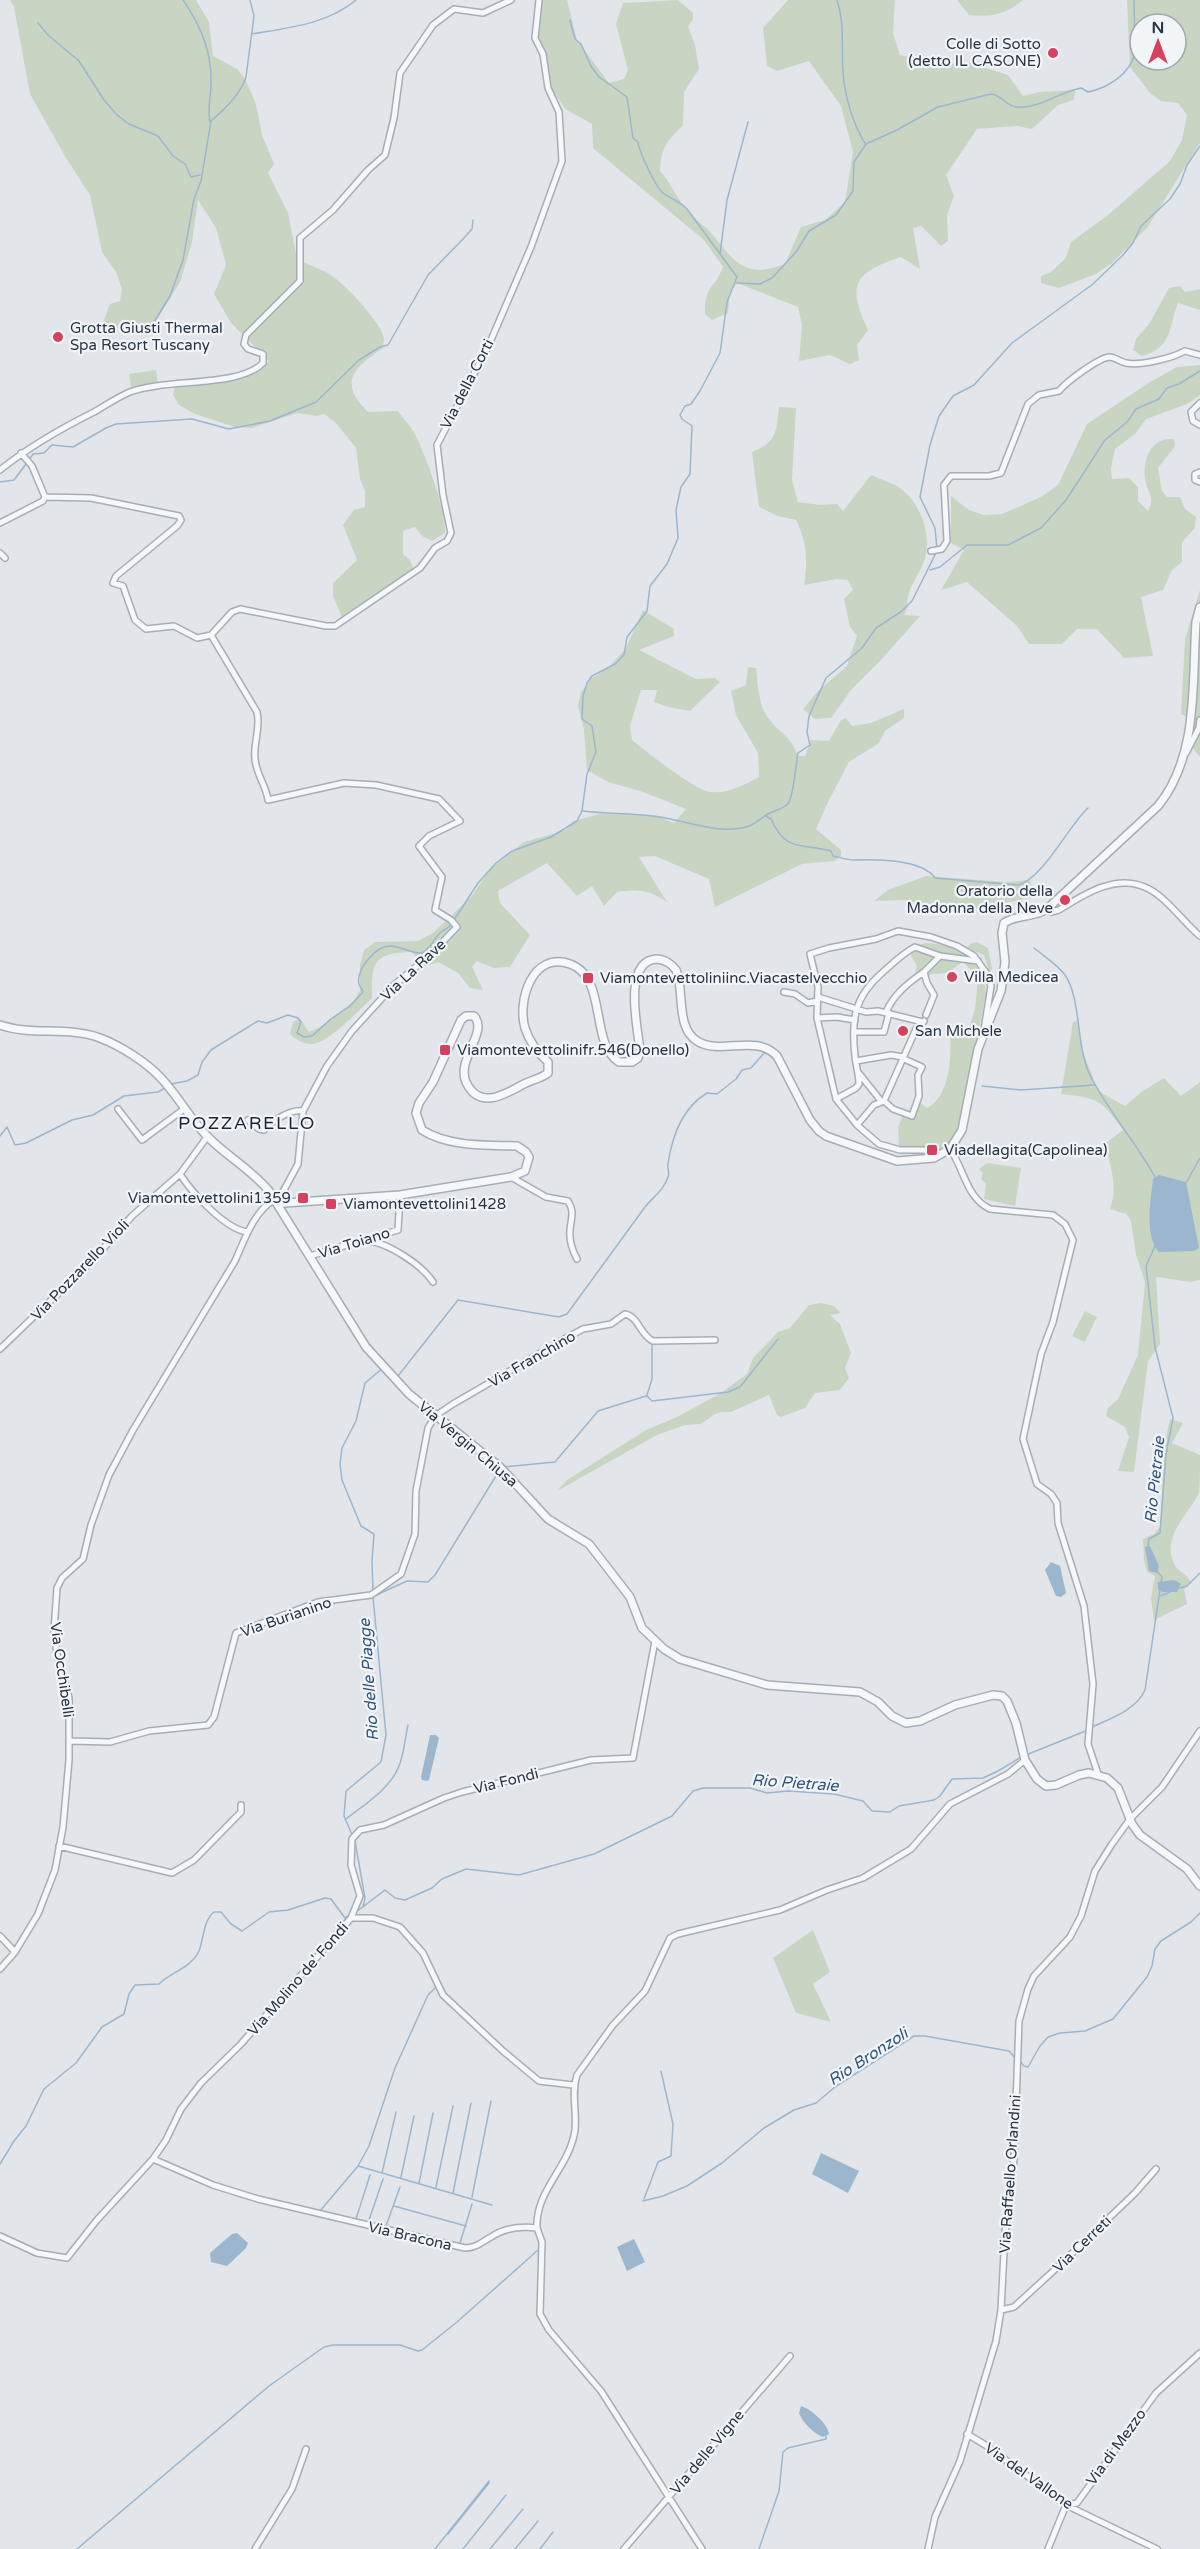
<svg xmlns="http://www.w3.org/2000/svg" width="1200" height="2549" viewBox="0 0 1200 2549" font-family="'Varela Round',sans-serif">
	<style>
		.green { fill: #c8d5c3; fill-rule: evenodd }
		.water { fill: #9cb6cd }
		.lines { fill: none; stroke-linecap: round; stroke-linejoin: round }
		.stream { stroke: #9cb6cd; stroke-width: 1.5 }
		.minor-casing { stroke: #a7adb6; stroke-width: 8 }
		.tertiary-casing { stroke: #a7adb6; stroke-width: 10 }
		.minor { stroke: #f5f7f9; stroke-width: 5 }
		.tertiary { stroke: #f5f7f9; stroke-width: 7 }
		.poi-dot { fill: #d5425f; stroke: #f2f5f8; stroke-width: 2 }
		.labels { text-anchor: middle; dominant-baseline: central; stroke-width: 4.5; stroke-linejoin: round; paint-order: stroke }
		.poi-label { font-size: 15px; fill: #293444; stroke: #f2f5f8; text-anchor: start }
		.street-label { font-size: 15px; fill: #293444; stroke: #f2f5f8 }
		.water-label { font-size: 16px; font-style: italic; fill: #31557a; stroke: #f2f5f8 }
		.quarter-label { font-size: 18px; letter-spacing: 1.5px; fill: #1b2535; stroke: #f2f5f8 }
	</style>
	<rect width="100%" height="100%" fill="#e2e6eb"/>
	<!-- green -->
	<path class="green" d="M10 0H196L209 22 213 56 237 69 245 79 256 104 262 135 274 164 268 173 288 213 297 258C307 265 316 267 326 272 341 279 381 322 384 338 384 341 383 344 383 348 353 368 338 383 368 412L398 411C403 419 411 426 415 434 426 457 446 509 445 533L432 541 422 536 415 527 403 531V554L410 560 413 568 342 617 333 596V583L357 560 343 525 354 510 365 507V491L360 479 356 448 335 422 324 414 317 416 297 413 252 428 235 427 195 414 179 405 173 395 175 385 240 380 255 373 269 361 231 323 214 294 226 265 216 228 198 200 192 242 185 266 180 282 158 318 146 327 125 330 102 325 110 304 120 301 122 289 116 272 102 252 90 195 66 158 30 94 14 7Z
		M541 0H567L577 40 609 83 624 79 628 70 616 24 623 3 678 0 693 13V19L688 26 695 45 699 69 684 92 683 125C667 141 661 148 660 171 671 183 676 197 686 209 693 219 705 225 713 235 735 263 746 279 785 264L801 227 825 220 845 202 853 152 841 106 809 61 777 71 767 66 763 28 788 0H895L893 33 900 55 940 64 970 63 1008 75 1023 96 1040 92 1075 90 1074 100 1058 105 1032 129 1017 126 977 129 946 175 954 196 947 215 948 241 941 246 921 226 913 228 920 269 901 257C853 273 847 285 868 330L857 345 859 360 850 364 830 355 799 361 802 325 798 307 737 283 730 293 728 313 712 320 705 314C704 286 714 290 723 267L704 240 593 148 592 124 565 109 553 90 538 33Z
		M957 0H1023C1005 15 991 17 969 15Z
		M1127 0H1200V143L1147 228 1111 264 1096 274 1059 288 1041 283V276L1051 272 1066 258 1071 242 1108 215 1170 161 1182 140 1187 115 1178 103 1161 101 1151 94 1130 67ZM1140 24H1176V60H1140Z
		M1180 286 1185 292 1200 289V310L1178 303C1168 329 1173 347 1142 356L1133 350 1136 339 1149 324 1169 288Z
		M1200 365V395L1187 404 1146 419 1136 433 1115 449 1111 469 1112 479 1129 478 1138 487V501L1148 511C1156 497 1147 493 1145 479 1142 459 1152 437 1174 439L1175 446 1158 468 1162 491 1167 497H1180L1185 509 1196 517 1195 528 1182 542V562L1172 570 1163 590 1141 597 1153 656 1124 658 1097 629H1077L1062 644H1029L1017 626 967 582 941 590 964 550 951 543V496L969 510 984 515 1002 514 1041 497 1058 485 1087 424 1150 382 1177 367Z
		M156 370 158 384 131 388 129 374Z
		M779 407 796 408 792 480 798 502 820 505 837 504 843 511 871 475C880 479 889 482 897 486 921 501 934 538 923 564 919 574 912 583 909 593 906 601 909 607 904 615L920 616 881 660 851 690 831 718 815 719 803 709 819 690 847 666 857 636 850 627 844 599 853 590 848 580 837 579 804 585C808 561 807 542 796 520L778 516 759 507 752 452C778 442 776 431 779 407Z
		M1200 590V757L1189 743 1192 720 1181 714 1185 639Z
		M643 610 674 629V636L639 650 696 679 715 678 720 682 690 711 668 707 654 702 657 690H641L630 726 632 740C645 751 695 790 710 792 728 794 744 785 759 777L758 753 736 715 731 691 746 685 748 667 756 668C758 684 758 705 769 719 781 735 789 733 798 756H805L811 740 829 741 841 720 846 718 852 726 871 723 904 709V718L885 731 879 743 849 762 828 802 816 829 841 850V856L835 861 802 864 715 907 709 879 655 856 639 857 667 902C648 890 640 889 617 892L604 906 592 886 577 896 547 863 498 891 500 903 530 935 510 967 494 968 477 961 472 967 483 990 470 988 458 973 438 962 414 971 418 958 411 952C374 953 371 962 372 998 361 1009 326 1045 311 1044 303 1044 295 1039 290 1034L293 1022 300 1019 309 1032 320 1027 354 1001 360 990V965L364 950 375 942 418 941 433 933 472 896 490 869 524 842 566 830 573 821 600 814 655 815 674 823 686 809 643 792 608 782 587 770 584 730 578 706 581 692 591 679 609 667 626 648Z
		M926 876 1006 882 1030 880 1034 897 976 909 941 908 903 900 874 901 888 890Z
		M977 942 988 948 992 969 989 972 984 955 966 948 972 943Z
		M925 943C957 944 983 960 986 993L959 1132 951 1145 943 1149 899 1146 898 1127 903 1115 913 1118 920 1103 927 1108C952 1095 951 1053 950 1028L968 1031 975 1009 978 979 963 961 948 973 932 974 925 977 920 972 915 973 917 966 907 949Z
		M1077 1021 1083 1052 1098 1091 1125 1106 1143 1091 1164 1078 1181 1096 1200 1082V1280L1191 1282 1156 1277 1160 1344 1148 1361 1134 1472 1118 1471 1129 1437 1125 1427 1106 1416 1108 1408 1118 1399 1138 1355 1145 1282 1136 1255 1131 1221 1126 1214 1110 1209C1119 1184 1109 1167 1106 1143L1123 1130C1102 1100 1098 1098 1061 1094L1073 1022Z
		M987 1163 1021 1168 1015 1206 984 1199 986 1184 981 1179 983 1173 979 1169Z
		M821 1303 834 1306 841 1313 830 1315 840 1324 851 1353 845 1368 849 1378 840 1390 815 1393 805 1408 781 1417 777 1415 769 1395 731 1412H722L715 1414 701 1424 685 1425 657 1435 557 1491 567 1480 646 1430 677 1417 721 1393 747 1374 753 1358 778 1332 790 1328 809 1305Z
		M1085 1311 1097 1317 1085 1342 1072 1336Z
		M1170 1419 1183 1423 1172 1443 1200 1455C1200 1466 1200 1483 1199 1493 1188 1515 1163 1535 1173 1561 1176 1571 1186 1573 1191 1582L1184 1589 1187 1604 1154 1620 1151 1598 1155 1576 1147 1572 1144 1561 1143 1539 1154 1534 1160 1527 1165 1442Z
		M813 1930 830 1972 813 1984 831 2022 796 2013 773 1958Z"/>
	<!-- water -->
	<path class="water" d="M1159 1175 1186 1182 1199 1248 1194 1251 1159 1252C1144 1237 1151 1198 1153 1179Z
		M1150 1546 1159 1566 1157 1573 1149 1571 1145 1547Z
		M1051 1562 1060 1566 1066 1593 1061 1597 1056 1596 1045 1570Z
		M1174 1580 1181 1584 1177 1592H1162L1158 1589V1582Z
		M430 1735H436L439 1738 429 1780 427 1781 422 1780 421 1777Z
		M821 2153 859 2171 848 2193 812 2174Z
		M237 2233 248 2243 246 2248 227 2266 211 2262 210 2253 232 2234Z
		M634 2239 645 2262 627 2271 617 2247Z
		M801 2406C811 2409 828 2424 829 2434L823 2437C813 2433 803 2423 799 2413Z"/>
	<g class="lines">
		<!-- stream -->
		<path class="stream" d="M183 0C201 26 212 52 211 84 211 97 207 109 210 122
			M837 0C845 24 841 46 843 71 844 93 853 125 865 143
			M38 23 48 35 79 61 104 100 117 115 129 124 158 136 173 156 185 164 191 177 200 175
			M252 34C288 28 328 24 356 0
			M720 254 727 200 748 122
			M737 283 760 284 772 278 796 252 809 231 836 215 853 191 854 162 866 144 897 130 938 107 991 94C1002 95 1006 106 1016 107 1040 109 1059 92 1081 88L1088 92C1108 88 1130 74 1135 53L1134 0
			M151 327 170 296 183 260 194 199 201 181 211 121C224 110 241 94 246 77L254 16 250 0
			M29 460 33 454 44 453 52 445 73 447 106 428 116 424 192 419 229 429 270 421 316 402 359 360 380 347 388 345 428 275 464 238 472 229 473 220
			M0 482 14 480 26 464
			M937 549 935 528 920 497 930 445 939 416 953 396 974 385 1012 343 1093 284 1123 255 1133 243 1141 226 1170 199 1180 184 1187 165 1200 146
			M930 570 940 567 967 545H1008L1041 528 1066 500 1105 440 1127 422 1136 409 1159 399 1167 388 1179 384 1200 371
			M583 811C606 814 629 813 652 816 683 819 715 835 746 827 756 825 761 817 770 813 776 810 785 809 789 802 794 792 796 764 798 753L810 745 807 732 809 716 826 678 862 648 876 628 902 611 912 601 936 553
			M766 816 771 819C786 853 802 843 831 851L833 856C840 857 846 860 853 860 875 859 922 859 935 878L1018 885C1042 880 1069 825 1088 808
			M454 920 478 883 496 863 512 851 551 837 577 821 582 811 587 774 596 752 592 726 582 719 583 696 587 683 592 676 615 664 624 655 627 637 647 611 650 586 667 564 678 538 676 510 681 487 690 474 692 426 682 419 680 415 685 406 691 404 700 391 720 353 727 302 737 277 687 209C680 201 671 199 663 193 656 188 639 151 638 142L633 138 627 97 599 77 591 66 581 44 575 39 570 20
			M1034 948C1045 957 1057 964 1065 975 1081 998 1076 1044 1089 1073 1107 1110 1135 1141 1155 1177
			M171 1084 187 1081 198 1075 202 1062 211 1050 258 1021 267 1023 288 1015 298 1018 301 1022 297 1033 304 1037 312 1036 331 1019 350 1006 363 992C362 989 360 987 359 984 356 970 375 946 390 946 401 946 411 954 422 953 431 948 433 940 440 933 444 929 448 929 452 924
			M982 1086 1021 1090 1095 1085
			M0 1136 7 1127 15 1145 26 1143 72 1120 93 1115 124 1096 158 1092 165 1088
			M1186 1183 1200 1158
			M387 1365 398 1376 458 1300 559 1317 567 1314 645 1207C653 1197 664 1190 668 1177 670 1173 667 1168 668 1164 672 1136 682 1108 707 1093L717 1094 736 1079 742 1070 751 1068 765 1052
			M647 1395 652 1379V1343
			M647 1396 652 1401 728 1392 740 1387 778 1339
			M502 1467 555 1462 598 1411 646 1396
			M1148 1547 1149 1539 1160 1533 1166 1454 1173 1418 1155 1347 1146 1266 1155 1246
			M1157 1571 1162 1577 1161 1582
			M1180 1588 1187 1586 1200 1573
			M373 1592 372 1561 374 1534 361 1526 342 1480 340 1464 342 1448 356 1421 365 1383 383 1368
			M374 1596 407 1581 428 1582 435 1575 499 1471
			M1161 1596 1170 1592
			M1092 1727C1112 1718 1136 1710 1145 1690L1160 1590
			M1026 1755 1088 1730
			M346 1819C364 1805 391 1788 399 1766 404 1754 405 1738 408 1725
			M353 1837 344 1816 346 1791 381 1762 386 1735 373 1597
			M355 1841 365 1898 363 1907
			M356 1912 385 1890 395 1898 405 1900 432 1888 442 1879 466 1869 519 1875 594 1854 672 1816 693 1791 703 1788H750L767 1793 788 1791 834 1794 863 1801 872 1811 890 1812 899 1806 934 1800 940 1796 952 1779 983 1778 998 1771 1021 1757
			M1020 2061 1024 2066 1028 2067 1040 2046 1048 2037 1060 2033 1085 2031 1113 2019 1147 1977 1152 1966 1155 1949 1161 1941 1191 1922 1200 1913
			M0 2164 14 2141 26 2126 44 2089 76 2063 102 2027 124 2014 129 1994 135 1985 159 1984C171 1972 191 1968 199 1951 204 1938 203 1921 214 1912H221L231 1924 242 1931 269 1912 288 1910 325 1898 331 1899 345 1918 349 1915
			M358 2166 492 2205
			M382 2173 396 2112
			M401 2177 414 2116
			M419 2183 433 2113
			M436 2187 453 2106
			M453 2193 471 2103
			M472 2197 491 2101
			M644 2199 658 2162 671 2156 673 2124 661 2071
			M643 2201 663 2196 687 2186 722 2163 764 2128 794 2110 816 2103 835 2087 914 2036H925L1009 2051 1016 2059
			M394 2206 466 2226
			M320 2211 358 2166 369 2146 395 2068 428 1995 435 1988
			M356 2219 370 2175
			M368 2223 383 2179
			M386 2226 400 2187
			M460 2243 472 2204
			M448 2534 489 2483
			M77 2549 269 2386 324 2347 333 2345H400L418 2351 422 2350 457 2322 538 2250
			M435 2549 489 2481
			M463 2549 506 2495
			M490 2549 523 2509
			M515 2549 538 2521
			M540 2549 553 2532
			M759 2549 779 2491 783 2452 788 2448 826 2439V2436"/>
		<defs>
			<path id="minor" d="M1200 403 1191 412 1193 421 1200 425
				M21 453 32 466 45 497
				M0 470C30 446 60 429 94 412 106 405 118 397 130 392 167 378 238 388 263 363V354L248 349 244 344 246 335 300 281V238L333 210 368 170 385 155 394 118 400 73 433 25 454 9 483 13 511 0
				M1200 472 1195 474V480L1200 482
				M45 497 91 498 179 516 181 520 177 526 116 576 113 583 123 586 135 620 146 629 174 626 197 638 211 635
				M0 523 43 501 45 497
				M931 551 942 549 947 541 944 485 951 476H989L1001 473 1028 404 1039 395 1059 391C1066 382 1097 359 1109 357 1115 357 1120 362 1126 363 1141 366 1172 358 1185 351L1200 355
				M0 553 5 558
				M211 635 257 712C261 729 253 743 255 759 256 774 266 785 268 800L344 783 376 785 439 799 460 821 429 836 419 846 442 877 435 910 451 920 457 927 429 956 394 985 352 1031 327 1066 303 1111 298 1164 278 1201
				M211 635 232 612 240 609 326 626H335L420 568 435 548 447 541 451 533 443 495 437 445 488 347 531 247 562 161 559 112 548 88 543 54 535 38 539 0
				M1186 753 1199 728 1200 720
				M1047 909 1051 912 1059 910C1084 894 1118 872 1149 889 1169 900 1183 922 1200 936
				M784 992 795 994 808 1003 817 1001
				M818 997 866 1012 878 1011 923 1022
				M886 1012C894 994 908 983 924 972
				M926 1015 934 995 927 983 924 972 940 956
				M817 1018 837 1017 855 1020
				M855 1032H884L889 1013
				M856 1061 891 1055 903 1057
				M858 1072 881 1101
				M836 1099 856 1088 859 1084C859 1075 856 1066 855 1056 851 1020 854 997 882 973 893 963 903 953 915 947L940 956 978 961
				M884 1101 893 1109 912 1116 919 1096 918 1075 922 1067 902 1058
				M118 1109 142 1140 184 1109
				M248 1120 259 1129 264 1130C272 1121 290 1109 303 1111
				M857 1125 874 1105 884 1101 916 1029 924 1021
				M950 1149C964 1168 966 1198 990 1209L1053 1215 1065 1224 1073 1240 1053 1322 1041 1354 1023 1439 1037 1484 1051 1494 1057 1503 1058 1523 1084 1606 1093 1684 1088 1744 1098 1774
				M934 1158 925 1150H900L879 1144 857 1125 836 1099 817 1018 818 987 810 954 829 948 876 939 898 931 931 937 957 946 974 956 987 974 991 986 984 1030
				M180 1174C192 1193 226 1230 248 1232
				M511 1177 546 1197 568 1201C575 1212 571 1218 570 1230 569 1241 572 1250 577 1259
				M367 1241C387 1242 422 1265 433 1282
				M310 1256 398 1230 400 1195
				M0 1349 93 1260 132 1216 180 1174 207 1137
				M70 1741 110 1742 149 1731 208 1725 214 1717 236 1633 318 1602 371 1595 401 1574 415 1534 416 1491 428 1428 435 1416 453 1404 568 1337 583 1329 611 1324 625 1314C639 1317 640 1335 653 1341L715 1340
				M59 1846 172 1873 194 1860 241 1812V1805
				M351 1918 360 1896 351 1865 352 1839 360 1830 384 1825 444 1798 462 1792 591 1760 633 1758 655 1641
				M0 1936 15 1952
				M0 1969 15 1952 38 1914 55 1870 63 1827 69 1760V1698L57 1654 54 1631 57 1588 62 1578 83 1559 91 1525 109 1475 133 1430 235 1261C244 1241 254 1211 274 1200
				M153 2159 166 2140 181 2109 201 2083 241 2044 351 1918H373L400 1927 423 1953 443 1995 503 2051 539 2081 573 2085
				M537 2228C535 2190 570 2167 575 2130 577 2112 571 2093 577 2075L613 2025 645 1991 670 1938 678 1934 780 1910 827 1890 863 1878 911 1849 950 1804 1008 1774 1025 1760
				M0 2236 37 2253 67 2258 97 2220 153 2159 213 2185 258 2199 465 2248C476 2248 482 2242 491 2237 506 2227 521 2226 537 2228L542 2242 540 2314 549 2330 601 2391 702 2549
				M1001 2310 1014 2307 1062 2263 1135 2193 1156 2169
				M967 2434 987 2446 1066 2505 1157 2549
				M1068 2505 1077 2503 1156 2393 1200 2353
				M255 2549 292 2489 306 2449
				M624 2549 790 2356
				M928 2549 935 2517 960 2461 996 2341 1001 2310 1005 2233 1014 2159 1019 2021 1028 1989 1034 1976 1070 1937 1081 1916 1095 1871 1112 1844 1130 1819 1162 1787 1200 1731
				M1048 2549 1066 2505"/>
			<path id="tertiary" d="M0 1025C32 1036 68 1026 100 1038 121 1046 146 1062 161 1078 178 1096 190 1119 207 1136 226 1156 251 1169 269 1191L366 1347 409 1394 500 1467 548 1519 589 1544 630 1597 642 1628 664 1649 680 1659 767 1685 860 1692 878 1702 892 1716 906 1723 920 1721 955 1705 993 1695 1002 1696 1007 1701 1016 1723 1025 1760 1037 1779 1046 1786 1056 1785 1079 1775 1089 1773 1107 1778 1118 1788 1132 1824 1140 1835 1187 1869 1200 1886
				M274 1200 285 1203 400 1195 511 1177 525 1171 529 1157 526 1152 517 1146C485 1145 449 1147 422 1130L416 1113 419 1103 433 1082 461 1020 466 1016H474C489 1032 456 1059 466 1082 479 1110 504 1095 522 1085 531 1080 540 1079 548 1073V1062C538 1053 529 1041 525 1028 517 1001 532 951 570 964 608 977 589 1043 619 1062H632L638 1058 640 1050C638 1030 622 962 656 959 664 959 672 964 676 970 685 990 675 1027 697 1041 721 1056 755 1033 777 1056L810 1120 819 1131 826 1136 897 1161 934 1158 943 1153 950 1149 962 1130 978 1049 1001 991 1005 962 1002 933 1004 923C1017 914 1034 918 1047 909L1158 806C1199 756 1192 682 1196 622L1200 607"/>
		</defs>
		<!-- minor casing -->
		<use href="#minor" class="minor-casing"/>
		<!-- tertiary casing -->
		<use href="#tertiary" class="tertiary-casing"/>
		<!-- minor -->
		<use href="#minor" class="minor"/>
		<!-- tertiary -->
		<use href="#tertiary" class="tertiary"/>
	</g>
	<!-- markers -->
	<g class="poi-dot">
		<circle cx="1053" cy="53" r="6"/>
		<circle cx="58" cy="337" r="6"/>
		<circle cx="1065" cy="900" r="6"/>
		<circle cx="952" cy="977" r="6"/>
		<rect x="582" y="972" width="12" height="12" rx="3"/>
		<circle cx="903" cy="1031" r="6"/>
		<rect x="439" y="1044" width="12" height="12" rx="3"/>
		<rect x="926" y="1144" width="12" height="12" rx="3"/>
		<rect x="297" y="1192" width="12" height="12" rx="3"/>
		<rect x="325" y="1198" width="12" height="12" rx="3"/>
	</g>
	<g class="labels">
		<!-- poi labels -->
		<g class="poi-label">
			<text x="1041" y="44" text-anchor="end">Colle di Sotto<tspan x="1041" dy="17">(detto IL CASONE)</tspan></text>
			<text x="70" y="328">Grotta Giusti Thermal<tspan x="70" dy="17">Spa Resort Tuscany</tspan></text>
			<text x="1053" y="891" text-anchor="end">Oratorio della<tspan x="1053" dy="17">Madonna della Neve</tspan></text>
			<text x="964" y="977">Villa Medicea</text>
			<text x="600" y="978">Viamontevettoliniinc.Viacastelvecchio</text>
			<text x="915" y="1031">San Michele</text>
			<text x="457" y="1050">Viamontevettolinifr.546(Donello)</text>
			<text x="944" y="1150">Viadellagita(Capolinea)</text>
			<text x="291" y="1198" text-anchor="end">Viamontevettolini1359</text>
			<text x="343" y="1204">Viamontevettolini1428</text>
		</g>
		<!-- street labels -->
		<g class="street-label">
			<text transform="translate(467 384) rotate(-63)">Via della Corti</text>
			<text transform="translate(413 970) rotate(-43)">Via La Rave</text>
			<text transform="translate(354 1243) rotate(-17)">Via Toiano</text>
			<text transform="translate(80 1270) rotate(-46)">Via Pozzarello Violi</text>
			<text transform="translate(532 1359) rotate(-30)">Via Franchino</text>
			<text transform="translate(468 1444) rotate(40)">Via Vergin Chiusa</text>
			<text transform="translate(286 1617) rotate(-19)">Via Burianino</text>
			<text transform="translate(62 1670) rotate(82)">Via Occhibelli</text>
			<text transform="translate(506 1781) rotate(-14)">Via Fondi</text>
			<text transform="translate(298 1979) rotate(-49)">Via Molino de' Fondi</text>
			<text transform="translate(1010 2174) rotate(-86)">Via Raffaello Orlandini</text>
			<text transform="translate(410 2236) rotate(13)">Via Bracona</text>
			<text transform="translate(1082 2244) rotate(-44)">Via Cerreti</text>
			<text transform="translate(1116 2447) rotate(-54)">Via di Mezzo</text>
			<text transform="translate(707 2452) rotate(-50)">Via delle Vigne</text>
			<text transform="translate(1029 2476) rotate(35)">Via del Vallone</text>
		</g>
		<!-- water labels -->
		<g class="water-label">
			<text transform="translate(1155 1480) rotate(-84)">Rio Pietraie</text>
			<text transform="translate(369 1680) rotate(-94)">Rio delle Piagge</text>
			<text transform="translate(795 1783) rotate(4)">Rio Pietraie</text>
			<text transform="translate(868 2057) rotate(-33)">Rio Bronzoli</text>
		</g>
		<!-- quarter labels -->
		<g class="quarter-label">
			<text x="247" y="1123">POZZARELLO</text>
		</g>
	</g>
	<!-- north arrow -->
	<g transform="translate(1158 42)"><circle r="28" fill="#f2f5f8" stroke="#a2a8b0" stroke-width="1.5"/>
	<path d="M0-4.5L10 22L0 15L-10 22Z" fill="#d5425f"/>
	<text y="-9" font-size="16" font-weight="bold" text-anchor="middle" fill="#293444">N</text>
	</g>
</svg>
